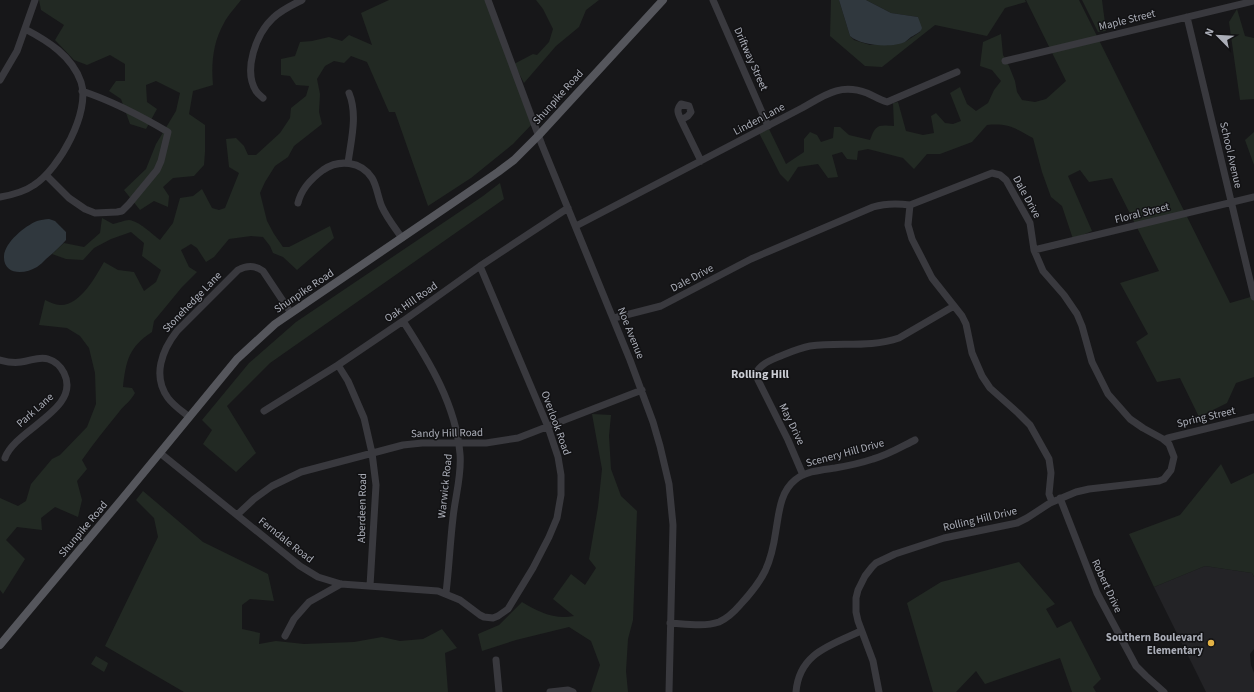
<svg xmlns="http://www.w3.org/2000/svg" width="1254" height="692" viewBox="0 0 1254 692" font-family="'Source Sans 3',sans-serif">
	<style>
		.built { fill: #232326 }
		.green { fill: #222923 }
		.water { fill: #30383e }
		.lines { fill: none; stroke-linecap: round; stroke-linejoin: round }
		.minor { stroke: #39393e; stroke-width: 7 }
		.major { stroke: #55565c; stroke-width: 8 }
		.poi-dot { fill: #e3b245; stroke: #121214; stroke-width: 1.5 }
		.labels { text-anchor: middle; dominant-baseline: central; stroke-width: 3; stroke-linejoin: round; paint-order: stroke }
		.street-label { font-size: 11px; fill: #abaeb8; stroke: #121214 }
		.poi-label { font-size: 11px; font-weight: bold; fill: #abaeb8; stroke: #121214; text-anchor: end }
		.neighbourhood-label { font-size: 12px; font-weight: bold; fill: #cbcdd4; stroke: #121214 }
	</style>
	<rect width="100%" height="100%" fill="#171719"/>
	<!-- built -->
	<path class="built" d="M1205 566 1252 573 1254 577V649L1250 654 1251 665 1254 673V692H1206L1154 587Z"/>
	<!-- green -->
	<path class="green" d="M39 0H241C235 8 228 15 224 23 213 42 211 64 213 85L193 91 189 114 205 125V152L204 165 194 176 173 178 163 187 169 196 168 207 154 201 140 210 124 190 146 169 156 144 176 111 180 93 156 81 146 85 147 102 157 109 146 129 130 124 121 99 109 91 116 81H125V64L110 55 87 65 74 60 55 40 64 25 41 10Z
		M389 0H487L533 123 513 144 471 178 428 206 395 112H389L367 62 351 56 344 63 334 61 325 66 317 79 320 94 319 112 322 124 294 146 288 157 275 166 265 182 260 193 267 221 274 234 283 247H289L330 226 334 238 297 270 283 257 273 253 270 246 263 237 251 236 229 239 214 257 206 262 197 248 191 244 181 250 189 267 197 272 182 287 154 321 152 332C129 347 126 360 123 387L132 388 135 393C131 401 124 405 119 412 106 428 93 444 82 460L87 469 77 481 82 500 78 517 55 507 41 518 42 530 17 527 6 540 25 559 3 594 0 590V498L18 506 26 501 31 484 52 459 60 455 87 427 96 404 95 373 89 348 80 336 67 328 39 325 45 300C50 302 55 305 60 305 80 306 96 276 104 262L118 270 134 272 144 291 156 282 161 270 142 256 144 243 131 232 111 239 94 248 83 260 66 259 52 254 64 243 84 247 100 233 102 218 113 224C118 223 125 220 129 220 139 221 152 234 160 240L173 223 180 198 193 196 202 189 212 208 219 210 225 208 239 173 229 167 226 139 236 138 244 146 248 155H256L280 133 290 118 291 108 306 96 309 86 296 85 290 76 281 75V59L295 56 300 42 312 41 329 37 342 41 349 35 372 45 361 13Z
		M536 0H599L586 10 579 27 556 46 524 83 514 64 533 54 537 55 549 42 553 29 543 9Z
		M831 0H839L850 36 854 40 870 45 905 42 920 32 918 17 891 13 866 0H1025L1026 2 1005 8 987 36 935 25 882 67 865 66 830 36Z
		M1026 0H1079L1230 303 1254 296V377L1236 383 1227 403 1199 417 1180 378 1157 382 1136 342 1148 334 1120 283 1159 271 1112 178 1089 182 1080 170 1068 176 1092 231 1073 239 1062 206 1051 197 1042 172 1033 138C1015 128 1008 123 987 125L972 142 940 154H927L914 169 903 158 868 149 858 151 857 160 847 159 842 152 832 155 838 177 828 178 818 164 798 167 788 182 780 174 759 133 769 129 786 164 804 152V139L810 132 817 135 821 142 833 138 834 127H840L849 135 870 140C876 124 878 125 894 126L893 103 898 102 906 131 923 135 934 133 931 116 936 113 945 123 953 124 961 121 950 93 960 87 967 104 976 111 988 103 994 90 1001 81 992 70 980 66 983 42 1001 34 1003 55 1009 66 1015 81 1017 92 1022 100 1035 102 1046 99 1066 81Z
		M1082 0H1102L1106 31 1098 32Z
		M1237 9 1245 36 1254 38V99L1240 100 1229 22Z
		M1254 132V165L1245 140Z
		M500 183 504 199 270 363 227 406 256 453 236 472 203 444 212 430 202 420 249 363 296 322 483 196Z
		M592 414 611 415 609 436 611 469 621 496 637 511 633 620 628 639 626 671 628 692H591L600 665 591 641 569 627 516 640 482 651 478 634 499 625 522 602C538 612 555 620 574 616L553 599 571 574 585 585 596 568 589 559 598 507 602 469Z
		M1221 464 1231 484 1254 473V577L1252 573 1205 566 1154 587 1129 534 1180 515Z
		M143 491 203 542 268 574 274 601 250 599 242 605V629L260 633 259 644 276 641 304 644 354 642 382 637 400 641 423 639 442 629 457 648 445 653 448 692H184L105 646 158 537 154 518 136 500Z
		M1019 562 1055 604 1046 609 1057 628 1071 621 1101 679 1093 687 1096 692H1072L1060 658 985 684 976 671 956 692H933L907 603 941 582Z
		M96 656 108 663 107 666 104 672 91 664Z"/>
	<!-- water -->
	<path class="water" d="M839 0H866L891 13 918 17 922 28C920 33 917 33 913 36 910 37 908 40 905 42 892 48 861 46 850 36Z
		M49 219 55 221 66 232V240C60 247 53 253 46 259 43 262 40 265 37 267 24 275 3 275 4 256 5 242 25 226 37 221 41 220 45 219 49 219Z"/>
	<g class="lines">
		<!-- minor -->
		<path class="minor" d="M488 0 542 145 630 360 653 422 660 446 669 484 673 525 669 692
			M713 0 768 126
			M1187 17 1254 297
			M1005 61 1254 1
			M0 80 17 51 35 0
			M263 98C261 96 258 94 256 91 243 70 256 34 273 18 281 10 292 5 302 0
			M681 104 689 106 691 112 688 116 681 120C678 113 676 110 681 104Z
			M681 120 701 161
			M348 163C351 140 358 115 349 93
			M46 175 69 198 85 209 95 213 117 212 122 211 129 204 157 170 161 161 168 132C141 116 112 101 82 91
			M0 197C12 195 24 192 34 185 59 169 91 112 81 82 72 56 48 41 25 29
			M298 203C301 190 312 178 323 170 339 159 361 161 372 178 377 186 378 198 382 207 387 218 395 228 402 238
			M910 205 908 225 912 239 932 278 962 316 966 324 972 353 982 376 990 388 1018 413 1030 425 1049 459 1051 473 1049 494 1052 502
			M576 226 802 108C825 95 840 83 867 93 874 96 880 100 887 102L957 72
			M1034 250 1254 197
			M614 318 661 306 751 259 873 207C886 203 896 203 910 205L992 173 1000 175 1006 180 1030 223 1034 250 1043 271 1064 295 1077 314 1082 326 1092 362 1108 394 1130 419 1143 428 1163 439 1169 444 1174 457 1171 470 1164 479 1159 481 1089 489 1076 492 1050 503 1027 518 1017 523 944 538 895 554 876 563 872 567 865 576 858 590 856 598V612L858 621 873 661 879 692
			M403 321C429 361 456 405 460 454 462 475 455 497 453 518 450 543 449 568 446 593
			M0 360C7 362 14 363 21 362 31 361 39 356 48 359 55 361 61 367 64 373 82 409 15 429 5 458
			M338 365 348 381 364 418 372 453 376 485 370 586
			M264 411 338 365 403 321 480 266 568 208
			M189 417C182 411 174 406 168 398 152 376 162 350 177 331L238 270C247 265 255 265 263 271L291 313
			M1164 440 1168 438 1254 417
			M160 453 300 566 318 577 341 584 438 591 460 600 480 615 484 617 493 618 498 616 508 609 533 568 549 537 557 518 561 495V475L558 457 548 427 480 266
			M803 475 788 440 758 380 756 373C761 364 769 361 778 357 788 353 799 348 810 346 840 342 870 348 899 338L954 306
			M1060 498 1097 593 1113 623 1136 666 1146 676 1164 692
			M237 515 254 499 272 486 301 472 403 445 422 443H486L518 438 642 390
			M670 623C686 624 704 627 719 622 728 618 734 612 740 605 764 579 771 565 776 530 779 513 780 492 795 480 806 471 821 470 835 468 847 466 861 463 873 459 888 455 901 447 915 440
			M285 636 294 619 309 602 341 584
			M496 660 499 692
			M550 692 568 690 573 692
			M796 692C799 653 831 645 861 631"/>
		<!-- major -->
		<path class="major" d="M0 645 122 499 237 359 275 324 444 209 498 172 514 160 538 136 663 0"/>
	</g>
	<!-- markers -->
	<circle class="poi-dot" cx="1211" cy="643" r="4"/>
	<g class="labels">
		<!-- street labels -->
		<g class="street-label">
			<text transform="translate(1127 20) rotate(-14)">Maple Street</text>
			<text transform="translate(751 59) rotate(66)">Driftway Street</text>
			<text transform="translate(558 97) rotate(-48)">Shunpike Road</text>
			<text transform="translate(759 119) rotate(-28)">Linden Lane</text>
			<text transform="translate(1231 155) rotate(77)">School Avenue</text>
			<text transform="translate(1027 197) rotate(61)">Dale Drive</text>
			<text transform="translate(1142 213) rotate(-14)">Floral Street</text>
			<text transform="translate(692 278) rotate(-28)">Dale Drive</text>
			<text transform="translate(304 291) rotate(-34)">Shunpike Road</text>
			<text transform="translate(192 302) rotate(-46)">Stonehedge Lane</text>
			<text transform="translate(411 302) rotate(-35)">Oak Hill Road</text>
			<text transform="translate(631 333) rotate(68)">Noe Avenue</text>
			<text transform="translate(35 410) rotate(-42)">Park Lane</text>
			<text transform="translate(1206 417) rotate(-13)">Spring Street</text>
			<text transform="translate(556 423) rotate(70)">Overlook Road</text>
			<text transform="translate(792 424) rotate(64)">May Drive</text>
			<text transform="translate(447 433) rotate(-1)">Sandy Hill Road</text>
			<text transform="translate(845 453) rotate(-15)">Scenery Hill Drive</text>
			<text transform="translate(445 486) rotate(-84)">Warwick Road</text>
			<text transform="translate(362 508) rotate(-89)">Aberdeen Road</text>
			<text transform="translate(980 519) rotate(-13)">Rolling Hill Drive</text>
			<text transform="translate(83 529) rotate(-50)">Shunpike Road</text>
			<text transform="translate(286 540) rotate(38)">Ferndale Road</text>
			<text transform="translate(1107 586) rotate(65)">Robert Drive</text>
		</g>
		<!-- poi labels -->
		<g class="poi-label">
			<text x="1203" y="637">Southern Boulevard<tspan x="1203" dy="13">Elementary</tspan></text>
		</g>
		<!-- neighbourhood labels -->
		<g class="neighbourhood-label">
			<text x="760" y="374">Rolling Hill</text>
		</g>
	</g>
	<!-- north arrow -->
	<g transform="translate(1218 36) rotate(294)" stroke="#121214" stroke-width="3" paint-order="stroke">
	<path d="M0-3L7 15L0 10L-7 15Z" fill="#abaeb8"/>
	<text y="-6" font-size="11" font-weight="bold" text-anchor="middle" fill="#abaeb8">N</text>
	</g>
</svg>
